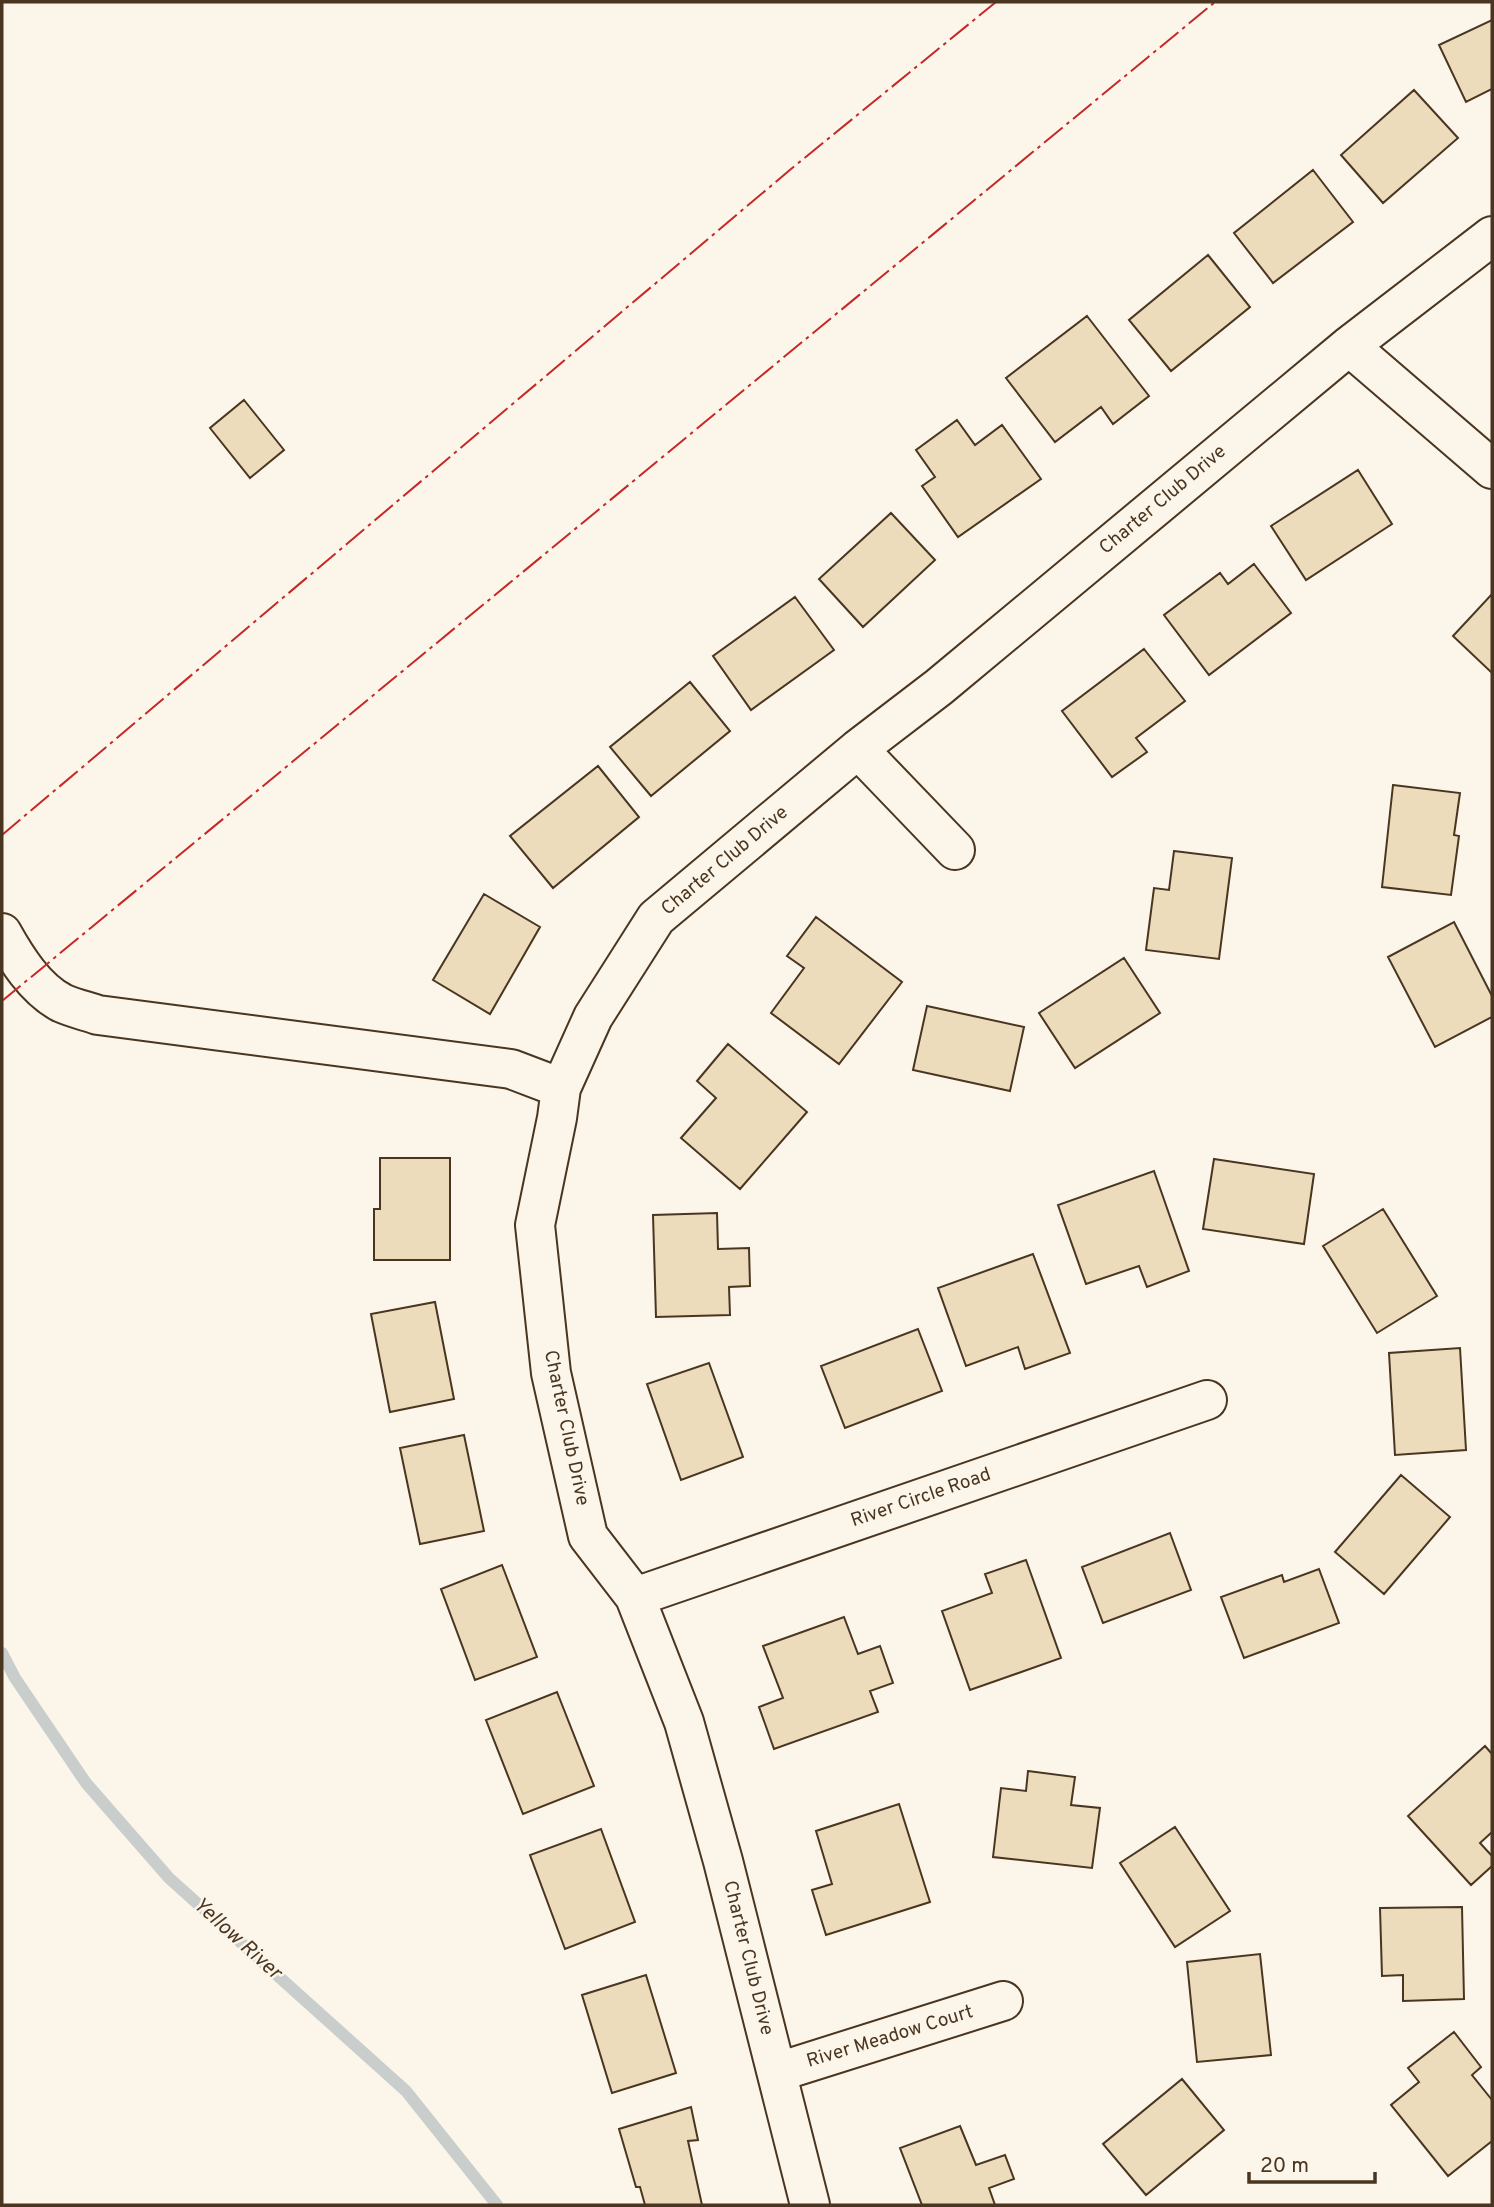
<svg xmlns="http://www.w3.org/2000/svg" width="1494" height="2207" viewBox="0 0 1494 2207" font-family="Overpass,sans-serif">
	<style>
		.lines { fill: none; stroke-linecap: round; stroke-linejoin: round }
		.stream { stroke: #c9cecd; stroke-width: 12 }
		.building { fill: #ecdcbc; stroke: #4a3520; stroke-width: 2 }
		.minor-casing { stroke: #4a3520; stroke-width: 42 }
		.minor { stroke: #fbf6e9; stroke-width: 38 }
		.power { stroke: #c62828; stroke-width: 2; stroke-dasharray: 24 5 3.5 5; stroke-linecap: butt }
		.labels { text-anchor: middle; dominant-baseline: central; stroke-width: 5; stroke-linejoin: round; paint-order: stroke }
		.street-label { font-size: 19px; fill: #4a3520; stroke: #fbf6e9 }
		.water-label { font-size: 21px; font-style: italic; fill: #4a3520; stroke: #fbf6e9 }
	</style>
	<rect width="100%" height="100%" fill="#fbf6e9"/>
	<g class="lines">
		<!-- stream -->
		<path class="stream" d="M2 1653 15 1678 86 1783 169 1878 406 2091 497 2205"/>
	</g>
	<!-- building -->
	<path class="building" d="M1492 20V89L1466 102 1439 45Z
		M1414 90 1458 138 1383 203 1341 155Z
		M1313 170 1353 222 1273 283 1234 233Z
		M1208 255 1250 307 1171 371 1129 320Z
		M1087 316 1149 396 1113 424 1101 407 1055 442 1006 378Z
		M244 400 284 450 250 478 210 428Z
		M957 420 975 445 1002 425 1041 479 958 537 922 486 935 477 916 450Z
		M1358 470 1392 524 1306 580 1271 526Z
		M891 513 935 560 863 627 819 579Z
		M1254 564 1291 613 1209 675 1164 615 1220 573 1228 584Z
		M1492 594V673L1453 636Z
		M795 597 834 650 751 710 713 656Z
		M1144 649 1185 701 1136 738 1147 752 1112 777 1062 711Z
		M690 682 730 731 651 796 610 747Z
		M598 766 639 817 553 888 510 836Z
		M1393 785 1460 793 1454 835 1459 836 1451 895 1382 887Z
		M1174 851 1232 858 1219 959 1146 950 1154 888 1169 890Z
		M484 894 540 927 490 1014 433 980Z
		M816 917 902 982 839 1064 771 1013 804 968 787 956Z
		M1454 922 1492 996V1017L1435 1047 1388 957Z
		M1124 958 1160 1013 1075 1068 1039 1013Z
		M927 1006 1024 1027 1010 1091 913 1070Z
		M728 1044 807 1112 740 1189 681 1138 716 1098 697 1081Z
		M380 1158H450V1260H374V1209H380Z
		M1214 1159 1314 1174 1304 1244 1203 1229Z
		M1154 1171 1189 1271 1147 1287 1139 1266 1086 1284 1058 1205Z
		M1383 1209 1437 1296 1377 1333 1323 1246Z
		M717 1213 718 1249 749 1248 750 1286 729 1287 730 1315 656 1317 653 1215Z
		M1033 1254 1070 1353 1025 1369 1018 1347 966 1366 938 1288Z
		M435 1302 454 1399 390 1412 371 1314Z
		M918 1329 942 1391 845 1428 821 1366Z
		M1460 1348 1466 1450 1395 1455 1389 1353Z
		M709 1363 743 1457 681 1480 647 1384Z
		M464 1435 484 1531 420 1544 400 1448Z
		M1401 1475 1450 1517 1384 1594 1335 1552Z
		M1170 1533 1191 1590 1103 1623 1082 1567Z
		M1026 1560 1061 1658 970 1690 942 1611 992 1593 985 1574Z
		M502 1565 537 1657 475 1680 441 1589Z
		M1319 1569 1339 1623 1244 1658 1221 1597 1282 1575 1284 1582Z
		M844 1617 858 1654 880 1646 893 1683 870 1691 878 1712 774 1749 759 1707 783 1698 763 1646Z
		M557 1692 594 1786 523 1814 486 1720Z
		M1485 1746 1492 1754V1832L1480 1843 1492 1856V1866L1471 1885 1408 1816Z
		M1028 1771 1075 1777 1071 1805 1100 1808 1092 1868 993 1857 1001 1788 1026 1791Z
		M899 1804 930 1902 826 1935 812 1890 832 1884 816 1831Z
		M1175 1827 1230 1911 1175 1947 1120 1863Z
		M601 1829 635 1922 565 1949 530 1855Z
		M1462 1907 1464 1999 1403 2001V1975L1382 1976 1380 1908Z
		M1260 1954 1271 2055 1197 2062 1187 1962Z
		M646 1975 676 2073 612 2093 582 1995Z
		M1454 2032 1481 2067 1472 2075 1492 2100V2141L1448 2176 1391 2105 1419 2082 1408 2068Z
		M1182 2079 1224 2130 1146 2195 1103 2144Z
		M691 2107 698 2140 688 2141 702 2205H645L640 2187H636L619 2129Z
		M960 2126 976 2165 1005 2155 1014 2179 989 2188 995 2205H922L900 2148Z"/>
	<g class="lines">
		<defs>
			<path id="minor" d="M1349 346 1492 469
				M858 749 955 850
				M2 933C16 958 35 989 62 1003 73 1008 86 1011 98 1015L511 1069 561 1088
				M635 1597 1207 1400
				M778 2072 1003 2001
				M810 2205 723 1861 684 1722 635 1597 588 1536 551 1373 535 1225 557 1118 561 1088 593 1017 656 918 858 749 939 687 1349 346 1492 236"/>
		</defs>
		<!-- minor casing -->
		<use href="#minor" class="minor-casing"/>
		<!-- minor -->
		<use href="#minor" class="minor"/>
		<!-- power -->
		<path class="power" d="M2 835 791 169 996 2
			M2 1001 1215 2"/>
	</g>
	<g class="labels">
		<!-- street labels -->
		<g class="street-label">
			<text transform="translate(1163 500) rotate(-40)">Charter Club Drive</text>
			<text transform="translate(725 861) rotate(-40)">Charter Club Drive</text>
			<text transform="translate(566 1428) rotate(78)">Charter Club Drive</text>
			<text transform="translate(921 1498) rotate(-19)">River Circle Road</text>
			<text transform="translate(748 1958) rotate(76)">Charter Club Drive</text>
			<text transform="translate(890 2037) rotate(-17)">River Meadow Court</text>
		</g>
		<!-- water labels -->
		<g class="water-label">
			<text transform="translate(237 1939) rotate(42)">Yellow River</text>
		</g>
	</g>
	<!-- border -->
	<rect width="1494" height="2207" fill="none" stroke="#4a3520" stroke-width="7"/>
	<!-- scale -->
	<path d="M1249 2172v10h126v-10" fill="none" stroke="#4a3520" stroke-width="3.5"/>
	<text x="1260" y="2172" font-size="21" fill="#4a3520" stroke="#fbf6e9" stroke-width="5" paint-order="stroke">20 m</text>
</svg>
